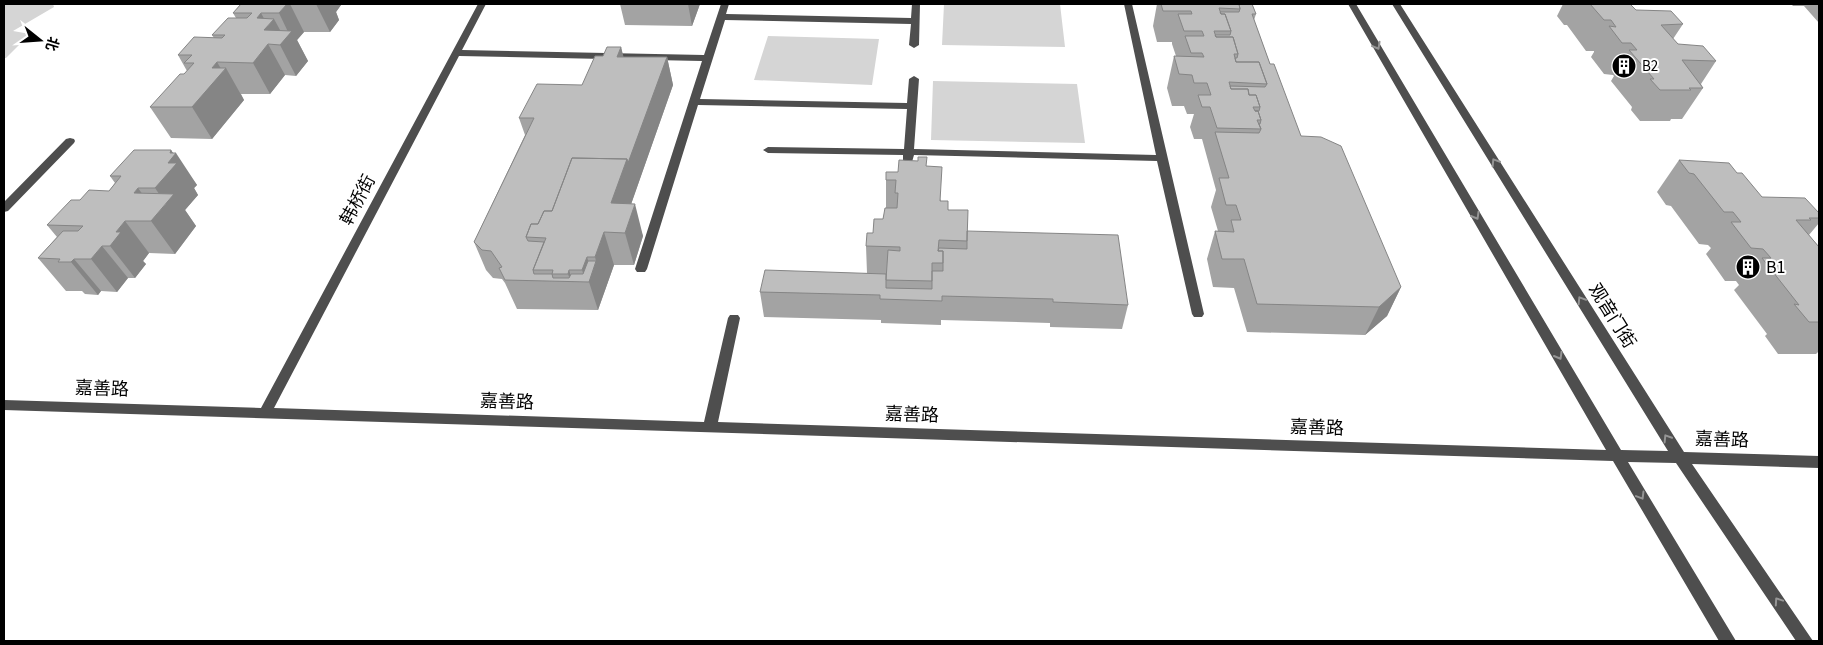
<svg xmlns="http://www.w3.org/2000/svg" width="1823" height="645" viewBox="0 0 1823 645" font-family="'Source Sans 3','Noto Sans SC',sans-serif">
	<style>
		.green { fill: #d5d5d5 }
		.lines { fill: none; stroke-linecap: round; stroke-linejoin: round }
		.minor { fill: #4e4e4e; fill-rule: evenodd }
		.wall { fill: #a3a3a3 }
		.shaded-wall { fill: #858585 }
		.building { fill: #bebebe; stroke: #858585 }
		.oneway { stroke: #959595 }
		.labels { text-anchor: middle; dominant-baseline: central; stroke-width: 4; stroke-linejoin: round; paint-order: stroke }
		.far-poi-label { font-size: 15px; fill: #000; stroke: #fff; text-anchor: start }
		.street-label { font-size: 18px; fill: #000; stroke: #fff }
		.poi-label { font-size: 18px; fill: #000; stroke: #fff; text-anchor: start }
	</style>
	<rect width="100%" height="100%" fill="#fff"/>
	<!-- green -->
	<path class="green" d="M4 4H53L54 7 13 31 30 34 6 58H4Z
		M944 4H1060L1065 47 942 45Z
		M768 36 879 39 872 85 754 80Z
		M933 81 1077 84 1085 143 931 140Z"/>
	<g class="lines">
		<!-- minor -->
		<path class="minor" d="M478 4H486L462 50 704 55 721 4H729L726 14 911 18 912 4H920L919 45 914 48 909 45 911 24 725 20 700 99 907 103 909 79 914 76 919 79 914 149 1156 155 1124 4H1132L1204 314 1202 317H1194L1192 314 1157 161 914 155 912 162 908 163 903 160V155L768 153 763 150 768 147 904 149 907 109 698 105 647 269 645 272H637L635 269 702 61 459 56 274 408 704 422 728 318 730 315H738L740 318 718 422 1606 450 1348 4H1356L1621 450 1668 451 1392 4H1400L1684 452 1819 456V468L1692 464 1813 641H1796L1676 463 1628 462 1736 641H1719L1613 461 4 410V400L261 408Z
			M70 138 74 139 75 141 74 143 8 211 4 212V202L66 139Z"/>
	</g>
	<!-- wall -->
	<path class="wall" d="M241 4H341V5L336 12 339 20 330 32H304L297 40 308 61 296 76 285 75 270 94H241L244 100 212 139 171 138 150 107 187 71 178 55 214 38 212 35 236 18 233 13Z
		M620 4H700L692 26 625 25Z
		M1157 4H1252L1256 14 1254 20 1270 64 1301 136 1401 287 1387 316 1365 335 1247 332 1234 288 1213 287 1207 259 1215 231H1218L1211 207 1216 190 1202 139H1194L1190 127 1194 114H1187L1184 106H1172L1167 88 1174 56H1176L1172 44V42H1157L1153 26Z
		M1563 4H1630L1636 10 1683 24 1673 39 1678 44 1716 61 1701 84 1703 88 1682 119H1671L1670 121H1640L1631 110 1632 107 1611 81 1614 76 1613 75 1604 74 1591 57 1594 52V51H1586L1567 25H1564L1557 16Z
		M1791 4H1819V23L1804 6H1793Z
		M621 47 623 57H667L673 85 631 204 643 236 634 265H614L598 310 517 309 505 283 502 279 493 278 486 270 474 242 525 135 519 118 582 85 603 56Z
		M171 150 197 185 194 188 198 195 185 210 196 226 175 254 149 253 143 261 146 264 135 278H128L117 292 101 291 98 295 85 294 82 291H66L38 258 57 237 47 225 80 200 109 191 115 183 110 176Z
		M1679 160 1737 173 1762 197 1819 213V223L1809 235 1819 247V351L1816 354H1778L1765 336 1767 334 1734 290 1739 285 1736 281H1725L1706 254 1711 248 1708 245 1699 244 1671 206 1666 205 1657 192Z
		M927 166 941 201 967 231 1128 305 1122 329 1050 327V323L941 320V325L881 323V320L764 317 760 292 867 273 866 246 873 233 883 219 886 208V180L898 172Z"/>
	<!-- shaded-wall -->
	<path class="shaded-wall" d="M287 4H290L304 32 297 40 308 61 296 76 280 45 270 44 257 18 261 13 268 26 274 19 285 39 289 34 279 13Z
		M316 4H341V5L336 12 339 20 330 32Z
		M688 4H700L692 26Z
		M268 44 285 75 270 94 253 63Z
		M621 47 628 74 617 57Z
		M667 57 673 85 621 233 611 203 627 159Z
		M217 62 223 72 226 68 244 100 212 139 192 107 212 68Z
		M171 150 174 155 176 153 197 185 194 188 198 195 185 210 196 226 175 254 151 221 134 193 138 188 157 214 166 204 155 188 168 163 170 153Z
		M635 204 643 236 634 265 625 233Z
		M125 221 149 253 143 261 146 264 135 278 110 246 116 232Z
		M604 232 614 265 598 310 589 282H586L582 270 587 257 592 273 596 261 595 257Z
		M102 246 128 278 117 292 91 259Z
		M74 259 101 291 98 295 71 262Z
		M569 270 573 282H571L568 274Z
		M1401 287 1387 316 1365 335 1379 307Z"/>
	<!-- building -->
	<path class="building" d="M241 4H287L279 13H261L257 18 274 19 264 30 292 31 280 45 268 44 253 63 217 62 212 68H226L192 107H150L180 74H184L194 63H184L192 55H178L194 37 222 38 225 35H212L228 18H247L252 13H233Z
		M1161 4H1239L1240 9 1219 8 1221 14H1225L1231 31H1214L1216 37H1233L1238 54H1234L1236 62H1259L1267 84 1229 82 1231 89H1248L1249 95H1256L1260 107H1253L1255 111H1258L1261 120H1257L1261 129 1217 128 1210 107H1202L1198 95H1211L1207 83H1194L1192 75 1179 74 1174 56 1204 57 1202 53H1191L1185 36H1204L1202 31H1184L1178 14H1192L1191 11H1163Z
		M1239 4H1252L1256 14H1252L1270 64H1274L1301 136 1321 137 1341 146 1401 287 1379 307 1257 304 1244 259H1222L1215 231 1234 232 1231 220H1241L1236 205H1226L1219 178H1229L1215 132 1259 133 1261 129 1259 124H1260L1261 120 1258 111H1255H1259L1260 107 1256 95H1249L1248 89H1231L1230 86 1265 87 1267 84 1259 62H1236L1235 58H1237L1238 54 1233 37H1216L1215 35H1230L1231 31 1225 14H1221L1220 12H1239L1240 9Z
		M1590 4H1630L1636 10 1671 11 1683 24 1661 25 1678 44 1703 46 1716 61 1682 60 1703 88H1689L1691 90H1660L1650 79H1654L1629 50H1637L1631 43H1622L1609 26 1616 27 1611 20H1604Z
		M607 47H621L617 57H667L628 163 627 159 572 158 552 211H544L538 224H531L526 237 528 241 544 242 533 270 534 274H552L553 278H569L571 274H583L588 261H596L589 282 505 280 499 268 502 267 491 251 482 250 474 242 534 118H519L537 84 582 85 595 56H603Z
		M134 150H171L170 153H176L168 163H177L155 188H138L134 193 174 194 151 221H125L116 232H121L110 246H102L91 259H74L71 262H58L60 259 38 258 63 231H78L83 226 47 225 71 200H80L89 190 109 191 121 176H110Z
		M918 157H927L926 166 942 167 940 201H948V210H968L967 241 939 240 938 251H943V263H932V281L886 280 888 250 900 251V247L866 246 867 233H873L874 219H883L885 208H897L898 193H895L896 180H886V172H898L899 160 918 161Z
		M572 158 627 159 611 203 635 204 625 233 604 232 595 257H587L582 270H569L568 274H552L553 270H533L546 238 526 237 531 224H538L544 211H552Z
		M1679 160 1729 163 1737 173H1742L1762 197 1805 198 1819 213V218H1809L1811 220H1796L1819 247V322H1809L1794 304 1799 305 1762 258H1771L1763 249 1751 248 1731 222H1741L1733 212H1724L1694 174 1689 173Z
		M967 231 1118 235 1128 305 1053 302V299L942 296V301L880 299V295L760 292 765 270 886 274V288L932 289V271H943V251H938L939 248 967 249Z"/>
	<!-- one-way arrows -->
	<defs><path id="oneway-chevron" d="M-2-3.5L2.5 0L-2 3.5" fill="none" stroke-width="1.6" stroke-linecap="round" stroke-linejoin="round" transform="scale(1.25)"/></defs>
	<g class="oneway">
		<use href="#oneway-chevron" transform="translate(1377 46) rotate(60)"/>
		<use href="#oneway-chevron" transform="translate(1495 162) rotate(-122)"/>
		<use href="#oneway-chevron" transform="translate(1476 216) rotate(60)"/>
		<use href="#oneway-chevron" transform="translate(1581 300) rotate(-122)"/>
		<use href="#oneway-chevron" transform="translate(1559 356) rotate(60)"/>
		<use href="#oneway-chevron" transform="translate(1667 438) rotate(-122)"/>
		<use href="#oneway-chevron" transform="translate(1641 496) rotate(59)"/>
		<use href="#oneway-chevron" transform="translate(1778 601) rotate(-124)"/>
	</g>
	<!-- icons -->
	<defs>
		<symbol id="building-disc" viewBox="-11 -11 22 22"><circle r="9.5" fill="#000" stroke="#fff"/><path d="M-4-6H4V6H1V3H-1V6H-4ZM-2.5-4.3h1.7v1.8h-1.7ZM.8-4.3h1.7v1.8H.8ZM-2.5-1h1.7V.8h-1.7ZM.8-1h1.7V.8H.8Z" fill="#fff"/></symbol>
	</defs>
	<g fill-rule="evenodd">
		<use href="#building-disc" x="1610" y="52" width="28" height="28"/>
		<use href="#building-disc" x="1734" y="253" width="28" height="28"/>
	</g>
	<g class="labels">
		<!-- far-poi labels -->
		<g class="far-poi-label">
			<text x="1642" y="66">B2</text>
		</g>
		<!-- street labels -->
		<g class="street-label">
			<text transform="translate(358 200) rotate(-62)">韩桥街</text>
			<text transform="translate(1612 316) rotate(58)">观音门街</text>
			<text transform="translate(102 389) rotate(2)">嘉善路</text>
			<text transform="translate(507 402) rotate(2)">嘉善路</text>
			<text transform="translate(912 415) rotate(2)">嘉善路</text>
			<text transform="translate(1317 428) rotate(2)">嘉善路</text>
			<text transform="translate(1722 440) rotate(2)">嘉善路</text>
		</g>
		<!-- poi labels -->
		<g class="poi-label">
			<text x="1766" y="267">B1</text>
		</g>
	</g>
	<!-- border -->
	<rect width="1823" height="645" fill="none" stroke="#000000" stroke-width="10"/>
	<!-- north arrow -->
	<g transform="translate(40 40) rotate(107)" stroke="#ffffff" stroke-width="4" paint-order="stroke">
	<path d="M0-4L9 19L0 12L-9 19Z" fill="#000000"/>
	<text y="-8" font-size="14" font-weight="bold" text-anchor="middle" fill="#000000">北</text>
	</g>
</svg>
